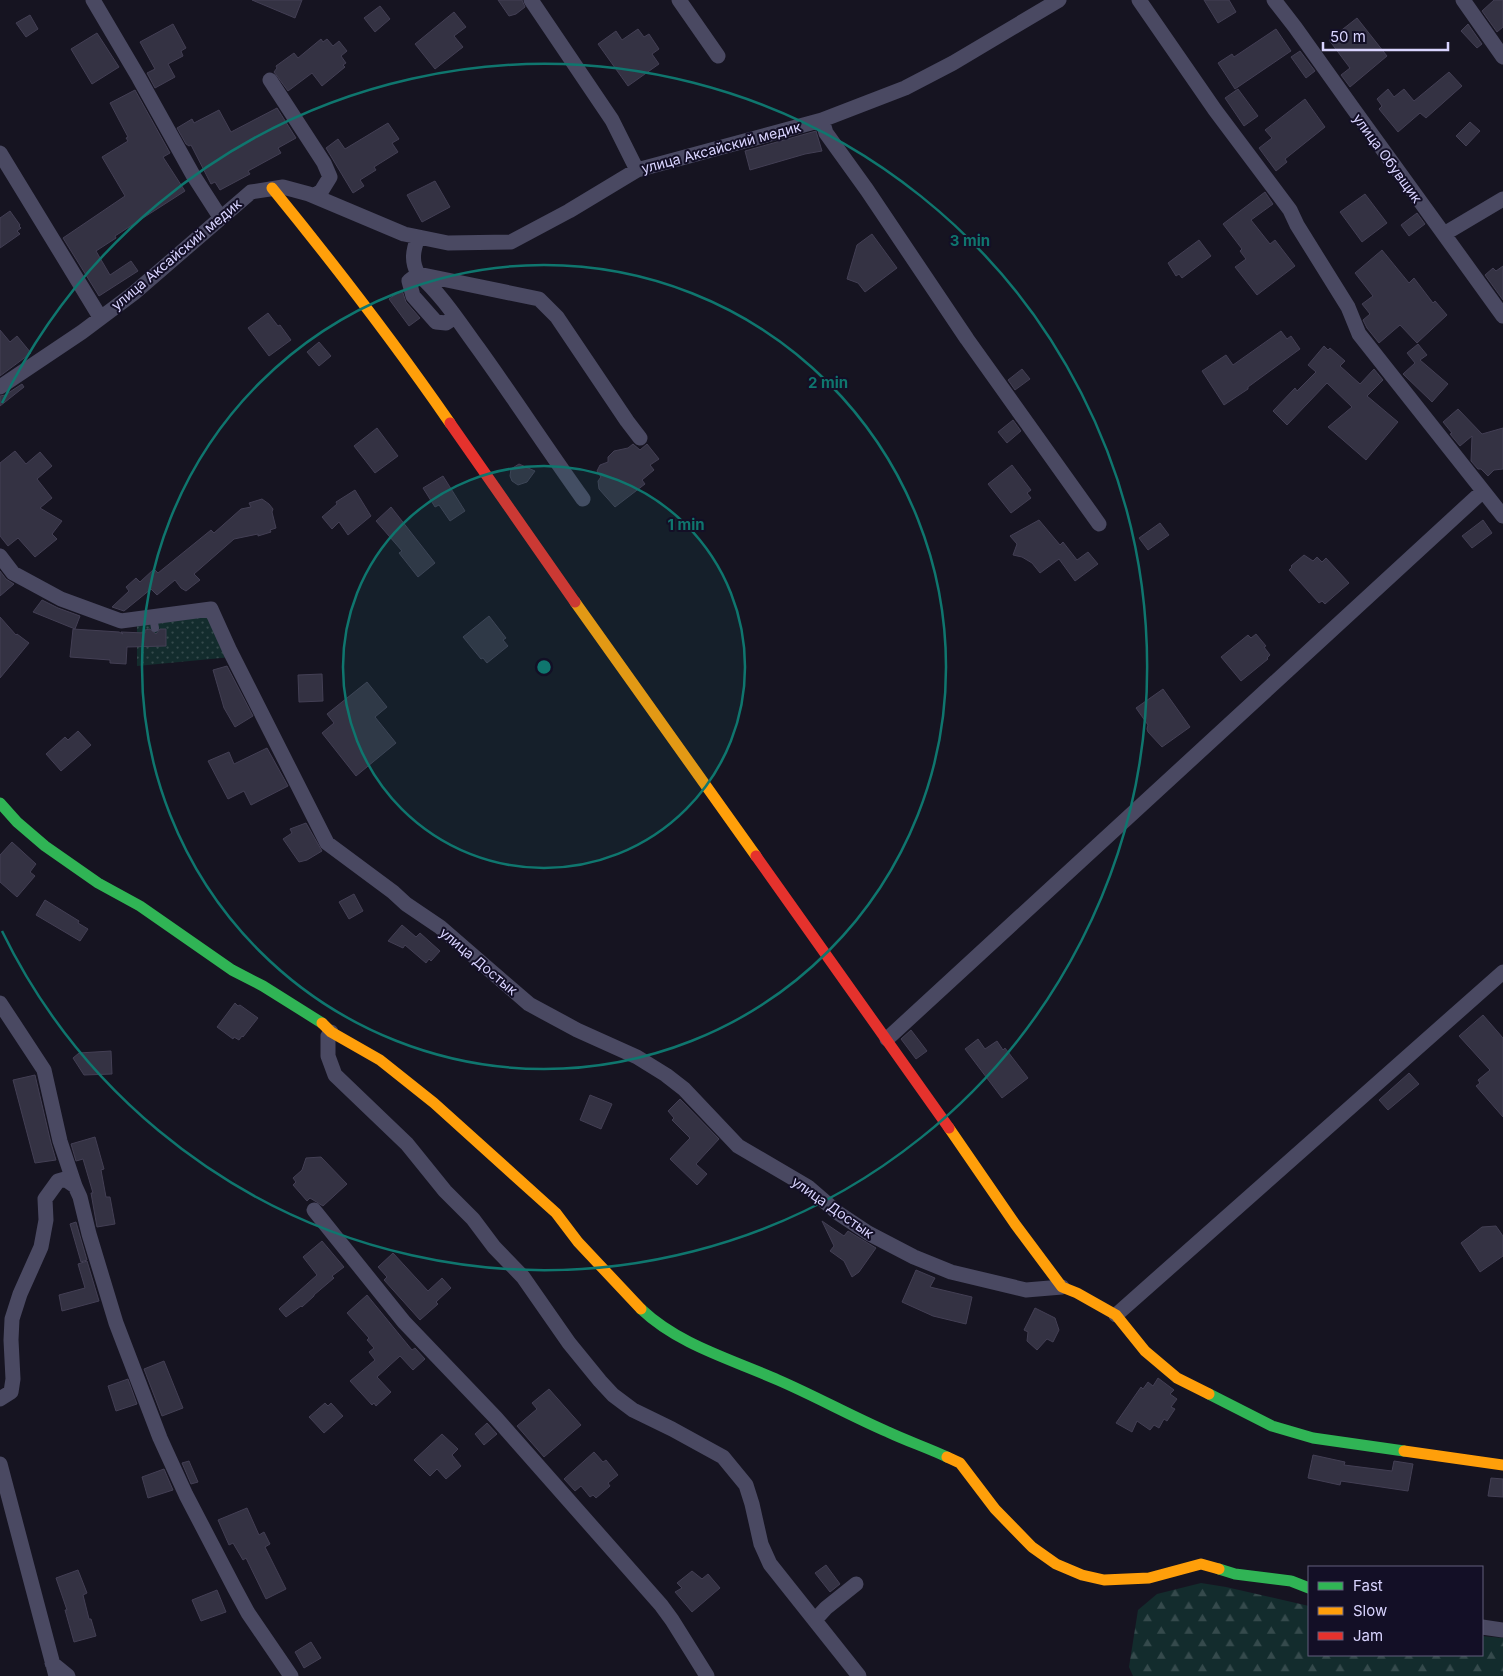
<svg xmlns="http://www.w3.org/2000/svg" width="1503" height="1676" viewBox="0 0 1503 1676" font-family="Inter,sans-serif">
	<style>
		.grass { fill: url(#grass-dots) }
		.forest { fill: url(#forest-firs) }
		.building { fill: #343243; stroke: #433f54 }
		.lines { fill: none; stroke-linecap: round; stroke-linejoin: round }
		.lane { stroke: #4a4962; stroke-width: 8 }
		.street { stroke: #4a4962; stroke-width: 15 }
		.fast { stroke: #30b455; stroke-width: 11 }
		.slow { stroke: #ff9f0a; stroke-width: 11 }
		.jam { stroke: #e5322d; stroke-width: 11 }
		.ring { fill: none; stroke: #0f766e; stroke-width: 2.5 }
		.labels { text-anchor: middle; dominant-baseline: central; stroke-width: 4; stroke-linejoin: round; paint-order: stroke }
		.street-label { font-size: 14px; fill: #d9d4ff; stroke: #130f26 }
		.centre { fill: #0f766e; stroke: #130f26; stroke-width: 2.5 }
		.ring-label { font-size: 15px; text-anchor: middle; font-weight: bold; fill: #0f766e; stroke: #130f26; stroke-width: 4; stroke-linejoin: round; paint-order: stroke }
	</style>
	<defs>
		<pattern id="grass-dots" width="8" height="8" patternUnits="userSpaceOnUse" patternTransform="scale(1.25)"><rect width="8" height="8" fill="#132c2d"/><path d="M2 2h.1M6 6h.1" fill="none" stroke="#354a4c" stroke-width="1.8" stroke-linecap="round"/></pattern>
		<pattern id="forest-firs" width="22" height="20" patternUnits="userSpaceOnUse" patternTransform="scale(1.25)"><rect width="22" height="20" fill="#132c2d"/><path d="M5 1l3.5 6h-7zM16 11l3.5 6h-7z" fill="#354a4c"/></pattern>
	</defs>
	<rect width="100%" height="100%" fill="#161421"/>
	<!-- grass -->
	<path class="grass" d="M211 611 232 657 137 666V620Z"/>
	<!-- forest -->
	<path class="forest" d="M1201 1583 1226 1587 1309 1606V1655H1482V1636L1503 1638V1676H1133L1129 1667 1138 1610 1157 1594Z"/>
	<!-- building -->
	<path class="building" d="M252 0H302L295 18Z
		M498 0H522L525 7 516 14 509 16Z
		M1204 0H1229L1236 12 1218 23Z
		M1494 0H1503V27L1497 32 1482 11Z
		M380 6 390 19 375 32 364 18Z
		M454 12 466 27 454 36 463 47 435 69 415 44Z
		M30 15 38 29 26 37 16 23Z
		M1357 18 1387 56 1350 87 1341 75 1350 68 1329 40Z
		M173 24 186 48 181 51 183 56 168 64 175 77 155 88 147 73 155 69 140 42Z
		M1468 24 1482 44 1477 48 1461 31Z
		M638 29 644 37 649 34 659 49 652 54 659 64 628 86 598 44 616 31 622 40Z
		M1276 29 1291 51 1235 89 1218 63 1232 54 1234 57Z
		M97 33 119 67 92 84 71 49Z
		M321 39 323 42 327 39 333 46 339 41 347 51 341 56 346 63 343 65 345 67 322 86 312 73 288 91 274 72 277 68 276 66 294 53 298 58Z
		M1300 51 1315 71 1306 78 1291 57Z
		M1449 72 1462 86 1426 118 1420 113 1398 132 1379 109 1382 106 1377 99 1388 89 1394 97 1404 89 1414 101Z
		M1238 89 1258 116 1244 126 1225 98Z
		M135 90 170 153 163 157 185 191 115 236 116 238 96 251 110 275 131 261 138 271 99 296 63 238 125 196 102 157 128 141 126 138 128 137 110 103Z
		M1305 99 1325 127 1285 159 1287 162 1276 171 1259 148 1272 138 1265 130Z
		M277 108 296 138 278 148 281 153 248 171 250 174 220 190 215 182 211 184 191 145 189 146 186 144 177 128 192 119 194 123 219 110 231 132Z
		M1470 122 1480 131 1466 146 1456 136Z
		M388 123 399 139 392 143 398 152 374 167 376 170 360 180 364 186 353 193 326 148 338 139 345 149Z
		M816 131 822 151 805 154 750 170 745 151Z
		M435 181 450 207 422 222 407 195Z
		M1265 192 1273 204 1251 220 1270 244 1275 240 1295 266 1257 295 1235 267 1246 259 1240 251 1242 249 1223 224Z
		M1365 194 1387 223 1362 242 1340 212Z
		M10 211 20 225 19 226 21 228 17 231 20 234 0 248V218Z
		M1417 213 1425 224 1409 236 1401 225Z
		M872 234 897 268 865 292 858 283 847 279 857 245Z
		M1199 240 1211 256 1182 278 1179 274 1176 276 1168 263Z
		M1382 250 1409 283 1414 278 1433 303 1435 301 1447 315 1417 343 1400 325 1379 343 1367 328 1363 320 1370 314 1362 304 1373 296 1355 273Z
		M1503 266V300L1485 275 1493 268 1496 271Z
		M402 290 406 302 420 318 409 326 389 299Z
		M268 313 278 326 280 325 291 340 269 356 248 328Z
		M0 330 10 342 17 336 31 353 0 376Z
		M1281 331 1287 339 1291 336 1300 349 1248 387V389L1224 405 1202 371 1226 355 1233 365Z
		M319 342 331 356 319 366 307 352Z
		M1418 344 1427 355 1420 360 1448 384 1432 402 1403 374 1415 363 1407 353Z
		M1324 346 1328 350 1330 348 1345 361 1340 366 1360 384 1374 369 1383 380 1367 396 1398 422 1366 460 1328 427 1352 407 1327 383 1287 425 1273 411 1295 388 1297 391 1316 372 1308 365Z
		M1022 369 1030 379 1015 390 1008 380Z
		M22 384 24 387 0 406V396L5 395Z
		M1458 409 1482 434 1503 428V469L1494 470 1488 476 1481 469H1478L1471 461 1472 436 1460 446 1450 434 1452 433 1443 422Z
		M1013 420 1021 431 1007 443 998 432Z
		M377 428 398 456 375 473 354 446Z
		M633 444 640 450 647 444 659 459 650 465 654 470 642 480 645 484 615 507 599 489 598 481 601 477 597 471 600 465 608 462V457L614 451 628 448Z
		M15 451 26 464 40 452 52 466 37 479 52 498 40 508 62 521 52 534 57 539 35 557 18 538 8 546 0 536V463Z
		M519 464 535 471 527 482 518 485 512 481 510 476 511 469Z
		M1012 465 1031 490 1027 493 1031 498 1011 513 988 484Z
		M443 476 465 511 450 521 439 505 435 507 423 488Z
		M355 490 371 516 348 535 339 522 332 529 322 517 337 504 336 502Z
		M262 499 269 504 273 509 272 512 276 528 270 530 271 532 258 536V534L234 539 194 574 200 580 186 591 181 588 175 580 157 595 151 589 124 611 112 607 129 591 126 587 136 578 140 582 154 569 158 573 211 530 214 533 241 509 251 507 249 503Z
		M391 507 435 563 418 577 399 553 402 551 376 521Z
		M1039 520 1060 545 1063 542 1077 560 1088 552 1098 564 1075 581 1059 559 1040 573 1032 563 1022 557 1013 555 1017 544 1010 536Z
		M1483 520 1492 533 1472 548 1462 536Z
		M1160 523 1169 535 1148 550 1139 538Z
		M1304 555 1313 561 1317 557 1322 562 1326 558 1349 583 1325 604 1322 601 1319 603 1289 570 1292 567 1291 566Z
		M0 571 6 579 14 584 0 596Z
		M42 600 58 608 80 616 75 629 33 612Z
		M489 616 506 638 503 640 508 646 487 663 483 658 481 659 463 637Z
		M0 617 16 635 17 634 29 643 0 678Z
		M73 629 119 632 123 634 121 632 145 633V630L150 629 156 634 160 629H166V646L127 647 126 664 110 663V660L70 657Z
		M1256 634 1266 646 1264 647 1270 655 1267 658 1268 659 1241 681 1221 657 1248 635 1251 638Z
		M227 666 253 716 235 727 224 708 213 670Z
		M322 674 323 701 299 702 298 675Z
		M367 682 387 707 375 717 396 743 356 776 322 733 334 723 327 714Z
		M1163 689 1190 727 1162 747 1148 732 1147 729 1148 725 1136 708Z
		M78 731 91 745 61 771 46 754 65 737 68 740Z
		M267 748 288 786 251 805 244 791 228 799 208 761 229 752 234 764Z
		M306 823 322 851 307 860 299 862 283 839 292 833 290 829Z
		M12 842 36 864 30 872 35 876 17 897 0 882V855Z
		M354 894 363 911 349 919 339 902Z
		M45 900 79 921 78 923 88 929 80 941 36 915Z
		M402 925 416 937 420 933 440 951 431 961 429 959 426 963 405 945 403 948 388 941Z
		M235 1003 238 1006 240 1005 258 1018 243 1037 242 1036 239 1040 234 1037 233 1039 217 1027Z
		M1483 1015 1503 1038V1117L1476 1086 1480 1083 1478 1080 1490 1070 1459 1036Z
		M911 1030 927 1051 916 1059 901 1039Z
		M978 1039 985 1049 997 1041 1003 1050 1005 1048 1028 1078 1002 1098 965 1049Z
		M111 1051 112 1074 84 1075 73 1058 79 1053Z
		M1409 1073 1419 1084 1388 1110 1379 1100Z
		M35 1075 51 1143 56 1160 35 1163 13 1080Z
		M590 1095 612 1104 601 1129 580 1120Z
		M680 1099 719 1139 696 1164 707 1174 697 1185 670 1159 690 1138 672 1120 674 1118 668 1111Z
		M95 1137 104 1169 101 1170 106 1197H110L115 1224 97 1227 91 1193H93L83 1159 76 1161 71 1144Z
		M321 1157 347 1184 323 1206 310 1198 307 1201 293 1185 296 1182 293 1178 302 1170 306 1158Z
		M822 1221 844 1236 848 1231 876 1248 859 1272 852 1277 844 1261 830 1251 834 1246Z
		M76 1222 87 1260 81 1262 70 1224Z
		M1496 1226 1503 1236V1256L1480 1272 1461 1243 1482 1227Z
		M322 1241 344 1267 332 1276 334 1278 314 1295V1296L302 1307 301 1306 286 1317 279 1309 317 1275 303 1257Z
		M393 1253 428 1291 442 1278 451 1288 436 1302 438 1304 420 1320 384 1280 387 1277 378 1267Z
		M87 1261 99 1301 62 1311 59 1295 85 1288 78 1264Z
		M916 1270 935 1278 930 1287 972 1297 966 1324 933 1316 902 1302Z
		M367 1295 412 1350 415 1348 425 1359 413 1370 400 1356 377 1377 391 1392 376 1406 374 1403 372 1405 350 1381 375 1360 369 1352 374 1348 367 1340 369 1338 347 1313Z
		M1035 1308 1055 1318 1059 1330 1053 1342 1047 1339 1037 1350 1027 1341 1028 1332 1024 1330Z
		M164 1361 183 1408 162 1416 144 1369Z
		M1158 1378 1174 1390 1170 1394 1177 1399 1171 1407 1175 1409 1167 1421 1164 1419 1159 1428 1154 1425 1150 1430 1137 1421 1132 1432 1116 1423 1141 1387 1143 1389 1148 1382 1153 1386Z
		M128 1379 137 1404 116 1411 108 1386Z
		M549 1389 581 1425 544 1457 517 1426 537 1409 532 1403Z
		M325 1403 328 1406 331 1403 343 1416 324 1433 309 1417Z
		M487 1423 497 1434 484 1445 475 1434Z
		M442 1434 458 1449 452 1455 461 1466 446 1479 437 1469 430 1476 414 1460Z
		M594 1452 603 1462 606 1460 618 1475 608 1483 610 1486 596 1498 593 1495 590 1497 581 1486 575 1491 564 1479Z
		M1313 1455 1345 1462 1344 1465 1392 1471 1394 1461 1413 1464 1408 1491 1341 1481 1340 1485 1308 1478Z
		M189 1461 198 1482 191 1484 182 1463Z
		M164 1469 173 1490 148 1498 142 1477Z
		M1491 1478 1503 1479V1497L1488 1496Z
		M247 1508 259 1535 264 1532 270 1544 265 1547 286 1589 266 1599 246 1558 243 1560 233 1543 229 1545 218 1520Z
		M826 1565 840 1584 830 1592 815 1573Z
		M78 1570 87 1593 83 1595 89 1619H91L96 1636 74 1642 65 1610H67L56 1578Z
		M692 1571 702 1579 708 1574 720 1588 692 1612 675 1592 682 1588 677 1583Z
		M217 1590 226 1612 201 1621 192 1600Z
		M311 1642 321 1658 304 1668 295 1652Z"/>
	<g class="lines">
		<!-- lane -->
		<path class="lane" d="M153 617 155 628"/>
		<!-- street -->
		<path class="street" d="M93 0 139 78 193 175 220 217
			M531 0 612 120 637 170
			M679 0 718 56
			M1139 0 1215 110 1290 210 1297 225 1348 307 1359 334 1503 516
			M1274 0 1295 27 1352 107 1503 316
			M1463 0 1503 57
			M270 80 324 163 330 177 322 190 315 196
			M822 120 826 133 867 190 967 339 1099 524
			M0 153 100 317
			M1444 234 1503 199
			M418 237C413 251 411 261 418 274L539 299 557 317 627 421 640 438
			M455 317 446 323 436 322 413 296 409 281 418 274C442 295 459 322 478 348 514 398 547 449 583 499
			M0 387 82 332 134 293 251 192 283 187 309 194 404 234 448 243 511 242 569 211 637 170 822 120 905 88 953 63 1059 0
			M0 556 13 573 61 599 121 621 211 609 230 651 327 843 393 892 406 904 440 927 529 1004 577 1030 637 1057 666 1075 684 1089 738 1146 808 1187 838 1213 868 1233 914 1257 951 1272 1026 1290 1062 1287
			M0 1003 44 1070 60 1141 75 1186
			M331 1032 328 1036V1056L335 1075 407 1144 445 1191 473 1219 494 1247 523 1277 569 1343 600 1381 613 1395 633 1410 672 1429 723 1457 746 1485 752 1504 761 1544 770 1564 859 1676
			M887 1039 1483 491
			M314 1210 404 1322 496 1418 661 1605 672 1620 707 1676
			M1116 1315 1503 972
			M0 1399 11 1392 13 1379 11 1340 12 1319 20 1294 41 1247 46 1220 45 1199 58 1181 65 1179 75 1186 80 1197 89 1234 116 1323 160 1438 186 1495 235 1589 248 1613 291 1676
			M0 1464 56 1676
			M815 1620 826 1608 856 1584
			M1482 1627 1503 1630
			M52 1663 68 1676"/>
		<!-- fast -->
		<path class="fast" d="M0 803 17 822 45 846 98 883 140 906 232 970 263 986 322 1023
			M641 1309C679 1345 731 1359 778 1380 815 1396 851 1416 888 1432 907 1441 928 1448 947 1457
			M1209 1394 1272 1426 1313 1438 1404 1451
			M1219 1569 1235 1574 1291 1581 1309 1588"/>
		<!-- slow -->
		<path class="slow" d="M272 188C334 264 394 342 450 423
			M575 602 756 856
			M322 1023 331 1032 380 1060 434 1103 556 1213 578 1242 641 1309
			M949 1128 1015 1224 1062 1287 1077 1293 1116 1315 1145 1351 1177 1378 1209 1394
			M1404 1451 1503 1465
			M947 1457 960 1463 995 1509 1032 1547 1056 1564 1082 1575 1104 1580 1149 1578 1201 1564 1219 1569"/>
		<!-- jam -->
		<path class="jam" d="M450 423 575 602
			M756 856 949 1128"/>
	</g>
	<!-- distance rings -->
	<circle cx="544" cy="667" r="201" fill="#0f766e" fill-opacity=".12"/>
	<g class="ring">
		<circle cx="544" cy="667" r="201"/>
		<circle cx="544" cy="667" r="402"/>
		<path d="M2 403A603 603 0 1 1 2 931"/>
	</g>
	<g class="labels">
		<!-- street labels -->
		<g class="street-label">
			<text transform="translate(721 147) rotate(-15)">улица Аксайский медик</text>
			<text transform="translate(1388 158) rotate(54)">улица Обувщик</text>
			<text transform="translate(176 254) rotate(-40)">улица Аксайский медик</text>
			<text transform="translate(479 961) rotate(40)">улица Достык</text>
			<text transform="translate(833 1207) rotate(35)">улица Достык</text>
		</g>
	</g>
	<circle cx="544" cy="667" r="8" class="centre"/>
	<g class="ring-label">
		<text x="970" y="246">3 min</text>
		<text x="828" y="388">2 min</text>
		<text x="686" y="530">1 min</text>
	</g>
	<!-- legend -->
	<rect x="1308" y="1566" width="175" height="90" fill="#130f26" stroke="#625e7d"/>
	<rect x="1318" y="1582" width="25" height="8" fill="#30b455" stroke="#625e7d"/>
	<text x="1353" y="1591" font-size="15" fill="#d9d4ff">Fast</text>
	<rect x="1318" y="1607" width="25" height="8" fill="#ff9f0a" stroke="#625e7d"/>
	<text x="1353" y="1616" font-size="15" fill="#d9d4ff">Slow</text>
	<rect x="1318" y="1632" width="25" height="8" fill="#e5322d" stroke="#625e7d"/>
	<text x="1353" y="1641" font-size="15" fill="#d9d4ff">Jam</text>
	<!-- scale -->
	<path d="M1323 42v8h125v-8" fill="none" stroke="#d9d4ff" stroke-width="2.5"/>
	<text x="1330" y="42" font-size="15" fill="#d9d4ff" stroke="#130f26" stroke-width="4" paint-order="stroke">50 m</text>
</svg>
